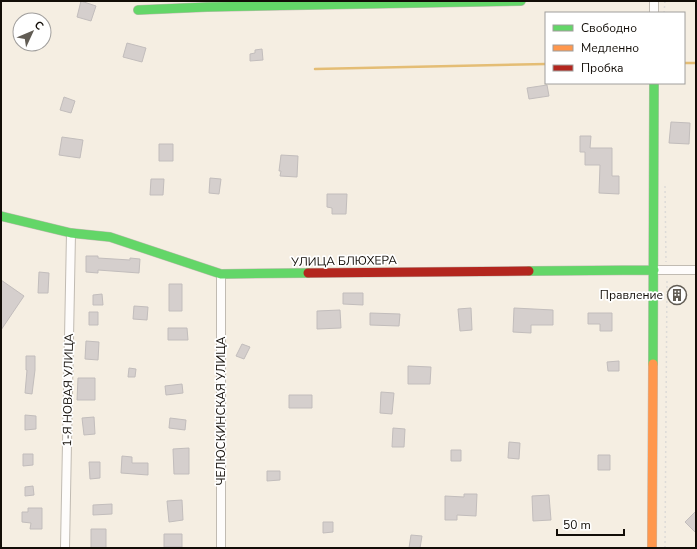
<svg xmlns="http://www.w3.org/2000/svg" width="697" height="549" viewBox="0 0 697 549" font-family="'Nunito Sans',sans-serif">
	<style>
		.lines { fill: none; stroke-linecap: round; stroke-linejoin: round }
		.stream { stroke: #e4bd75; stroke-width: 2.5 }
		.building { fill: #d5cfcd; stroke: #c2bdbc }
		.street-casing { stroke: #c1bbb2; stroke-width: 10 }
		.fast-casing { stroke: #c1bbb2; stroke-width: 10 }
		.slow-casing { stroke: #c1bbb2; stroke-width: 10 }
		.jam-casing { stroke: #c1bbb2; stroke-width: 10 }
		.path { stroke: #dddbd8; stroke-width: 1.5; stroke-dasharray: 2 3; stroke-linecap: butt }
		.street { stroke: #fefcfb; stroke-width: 8 }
		.fast { stroke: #63d668; stroke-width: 9 }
		.slow { stroke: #ff974d; stroke-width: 9 }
		.jam { stroke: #b3261e; stroke-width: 9 }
		.labels { text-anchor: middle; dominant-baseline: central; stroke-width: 3.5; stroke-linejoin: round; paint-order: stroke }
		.street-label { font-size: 12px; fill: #120d07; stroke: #fff }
		.poi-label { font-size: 12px; fill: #120d07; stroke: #fff; text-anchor: end }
	</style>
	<rect width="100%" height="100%" fill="#f5eee2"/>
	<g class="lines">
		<!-- stream -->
		<path class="stream" d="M684 63H696
			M315 69 546 64"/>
	</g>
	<!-- building -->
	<path class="building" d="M81 1 96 6 91 21 77 17Z
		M127 43 146 48 142 62 123 57Z
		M262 49 263 60 250 61V54L255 53V50Z
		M547 85 549 96 529 99 527 88Z
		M64 97 75 101 71 113 60 110Z
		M671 122 690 123 689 144 669 143Z
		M580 136H591L590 148H612V176H619V194L599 193 600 165H585V152H580Z
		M62 137 83 140 80 158 59 155Z
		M159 144H173V161H159Z
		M281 155 298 156 297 177 280 176 281 171H279Z
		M210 178 221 179 219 194 209 193Z
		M151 179H164L163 195H150Z
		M327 194H347L346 214H332V208L327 207Z
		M86 256H98V258L130 260V258L140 259 139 273 98 270V273L86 272Z
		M39 272 49 273 48 293H38Z
		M1 280 24 296 1 330Z
		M169 284H182V311H169Z
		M672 289H682V302H672Z
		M343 293H363V305L343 304Z
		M102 294 103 305H93V295Z
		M134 306 148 307 147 320 133 319Z
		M471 308 472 330 460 331 458 309Z
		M514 308 553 310V325H531V333L513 332Z
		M340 310 341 328 317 329V311Z
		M89 312H98V325H89Z
		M370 313 400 314 399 326 370 325Z
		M588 313H612V331H600V324H588Z
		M168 328H187L188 340H168Z
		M86 341 99 342 98 360 85 359Z
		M242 344 250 347 244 359 236 356Z
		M26 356H35V370L32 394 25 393 27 370H26Z
		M619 361V371H608L607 362Z
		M408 366 431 367 430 384H408Z
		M129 368 136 369 135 377H128Z
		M78 378H95V400H77Z
		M182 384 183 393 166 395 165 386Z
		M381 392 394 393 392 414 380 413Z
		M289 395H312V408H289Z
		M25 415 36 416V429L25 430Z
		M94 417 95 434 84 435 82 418Z
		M170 418 186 420 185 430 169 428Z
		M393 428 405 429 404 447H392Z
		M509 442 520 443 519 459 508 458Z
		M189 448V474H174L173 449Z
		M451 450H461V461H451Z
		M23 454H33V465L23 466Z
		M598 455H610V470H598Z
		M122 456 132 457V463H148V475L121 473Z
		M89 462H100V478L90 479Z
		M267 471H280V480L267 481Z
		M33 486 34 495 25 496V487Z
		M464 494H477L476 516 457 515V520H445V496L464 497Z
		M549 495 551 520 533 521 532 496Z
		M182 500 183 520 169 522 167 501Z
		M112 504V514L93 515V505Z
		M28 508H42V529H30L31 523 22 522V512H28Z
		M696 511V533L685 522Z
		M323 522H333V532L323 533Z
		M91 529H106V548H91Z
		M164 534H182V547H164Z
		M411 535 422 536 420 548H409Z"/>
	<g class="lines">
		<defs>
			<path id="street" d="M654 1V13
				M654 270H696
				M221 274V548
				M65 548 71 233"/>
			<path id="fast" d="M138 10 207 7 521 1
				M1 216 71 233 110 237 221 274 308 273
				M529 271 654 270
				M653 364 654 83"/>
			<path id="slow" d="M652 548 653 364"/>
			<path id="jam" d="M308 273 529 271"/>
		</defs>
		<!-- street casing -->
		<use href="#street" class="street-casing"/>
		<!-- fast casing -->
		<use href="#fast" class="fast-casing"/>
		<!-- slow casing -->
		<use href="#slow" class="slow-casing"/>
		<!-- jam casing -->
		<use href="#jam" class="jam-casing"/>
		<!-- path -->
		<path class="path" d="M664 13 665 1
			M665 186 666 262
			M665 548 667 278"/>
		<!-- street -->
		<use href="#street" class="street"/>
		<!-- fast -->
		<use href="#fast" class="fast"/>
		<!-- slow -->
		<use href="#slow" class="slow"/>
		<!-- jam -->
		<use href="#jam" class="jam"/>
	</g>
	<!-- icons -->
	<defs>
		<symbol id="building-ring" viewBox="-11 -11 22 22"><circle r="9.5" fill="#fff" stroke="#615c54" stroke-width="1.5"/><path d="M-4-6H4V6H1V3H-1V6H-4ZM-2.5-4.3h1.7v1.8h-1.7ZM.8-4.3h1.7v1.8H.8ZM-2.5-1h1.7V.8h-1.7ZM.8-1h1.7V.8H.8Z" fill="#615c54"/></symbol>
	</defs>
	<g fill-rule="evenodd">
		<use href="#building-ring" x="666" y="284" width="22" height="22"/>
	</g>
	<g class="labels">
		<!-- street labels -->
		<g class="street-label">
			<text transform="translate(344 261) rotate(-1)">УЛИЦА БЛЮХЕРА</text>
			<text transform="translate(68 390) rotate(-89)">1-Я НОВАЯ УЛИЦА</text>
			<text transform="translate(221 411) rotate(-90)">ЧЕЛЮСКИНСКАЯ УЛИЦА</text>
		</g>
		<!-- poi labels -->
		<g class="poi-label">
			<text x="663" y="295">Правление</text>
		</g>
	</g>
	<!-- border -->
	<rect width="697" height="549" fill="none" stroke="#120d07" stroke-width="4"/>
	<!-- legend -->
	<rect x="545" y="12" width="140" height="72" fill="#ffffff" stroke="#a09e9c"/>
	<rect x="553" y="25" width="20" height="6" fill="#63d668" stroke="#a09e9c"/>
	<text x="581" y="32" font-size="12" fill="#120d07">Свободно</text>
	<rect x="553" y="45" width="20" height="6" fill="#ff974d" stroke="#a09e9c"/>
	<text x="581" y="52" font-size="12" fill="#120d07">Медленно</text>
	<rect x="553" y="65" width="20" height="6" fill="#b3261e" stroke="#a09e9c"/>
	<text x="581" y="72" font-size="12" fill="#120d07">Пробка</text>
	<!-- north arrow -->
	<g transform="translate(32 32) rotate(46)"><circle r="19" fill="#ffffff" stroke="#a09e9c"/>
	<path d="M0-3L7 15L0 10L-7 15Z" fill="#615c54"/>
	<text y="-6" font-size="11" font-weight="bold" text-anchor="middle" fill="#120d07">С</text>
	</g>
	<!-- scale -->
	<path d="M557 529v6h67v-6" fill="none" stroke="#120d07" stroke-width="2"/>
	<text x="563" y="529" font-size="12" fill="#120d07" stroke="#ffffff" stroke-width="3" paint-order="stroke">50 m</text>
</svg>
